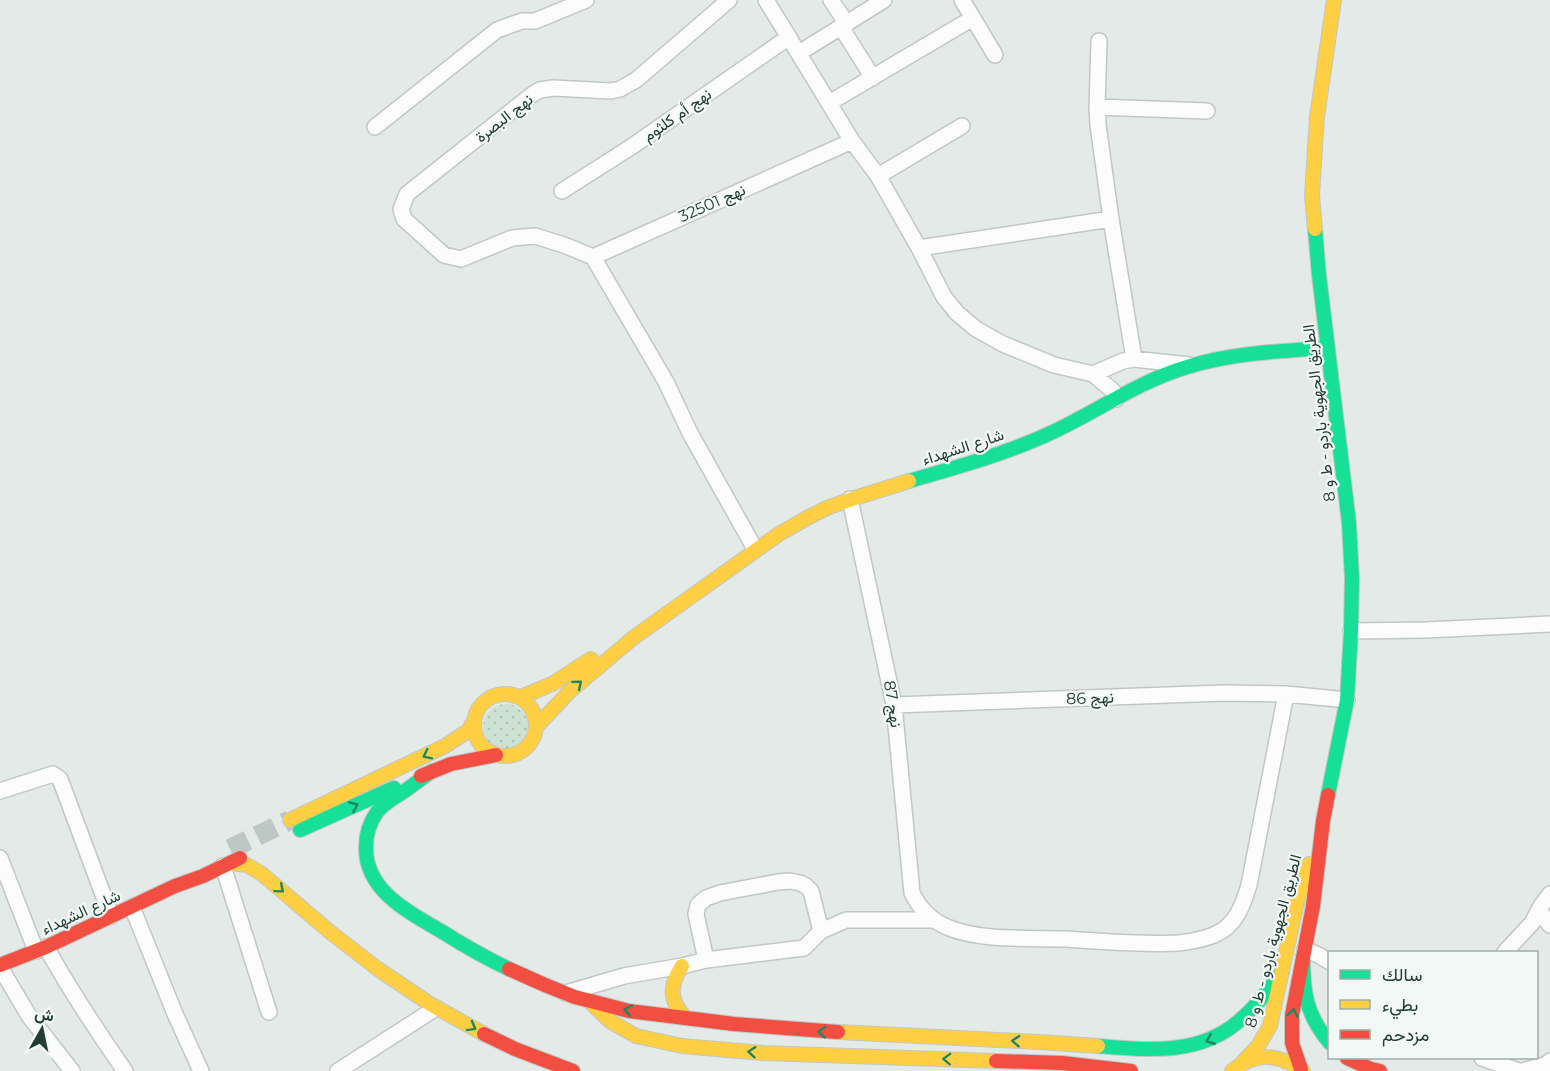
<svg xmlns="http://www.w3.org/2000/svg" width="1550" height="1071" viewBox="0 0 1550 1071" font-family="Montserrat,Vazirmatn,sans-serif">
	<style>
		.grass { fill: url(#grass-dots) }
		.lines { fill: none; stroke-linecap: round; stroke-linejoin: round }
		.secondary-tunnel { stroke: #bdc7c3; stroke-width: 20; stroke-dasharray: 20 10; stroke-linecap: butt }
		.street-casing { stroke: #c1c7c4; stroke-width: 18 }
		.fast-casing { stroke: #c0c7c4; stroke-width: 16 }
		.slow-casing { stroke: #c0c7c4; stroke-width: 16 }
		.jam-casing { stroke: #c0c7c4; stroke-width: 16 }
		.street { stroke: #fbfcfb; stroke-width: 15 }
		.fast { stroke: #16e098; stroke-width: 14 }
		.slow { stroke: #ffcf43; stroke-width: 14 }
		.jam { stroke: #f24e42; stroke-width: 14 }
		.oneway { stroke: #1d8662 }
		.labels { text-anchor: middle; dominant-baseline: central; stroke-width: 4.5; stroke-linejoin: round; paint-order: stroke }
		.street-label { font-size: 16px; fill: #233c35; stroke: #f2f8f5 }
	</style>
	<defs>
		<pattern id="grass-dots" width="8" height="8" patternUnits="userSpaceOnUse" patternTransform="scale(1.5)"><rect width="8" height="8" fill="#cee2d4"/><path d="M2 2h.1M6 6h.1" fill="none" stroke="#b1c3b7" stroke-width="1.8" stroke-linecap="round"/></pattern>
	</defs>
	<rect width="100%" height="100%" fill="#e4eae7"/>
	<!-- grass -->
	<path class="grass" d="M483 727a23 23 0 1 1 46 0a23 23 0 1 1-46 0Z"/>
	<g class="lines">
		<!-- secondary-tunnel -->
		<path class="secondary-tunnel" d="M230 849 290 820"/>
		<defs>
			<path id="street" d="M729 0 636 80 620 89 611 91 553 88 540 90 533 94 407 194 401 209 404 219 444 255 461 259 512 238 535 236 564 245 593 257 666 382 690 433 755 549
				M766 0 852 141 878 176 919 248 944 297 957 313 976 329 1003 344 1054 365 1093 374 1113 391 1116 399
				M831 0 847 24
				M962 0 995 55
				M841 27 873 78
				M1099 41 1097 107 1098 125 1111 219 1134 359
				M799 53 884 0
				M829 103 973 18
				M1097 107 1207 111
				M375 127 497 30 522 21H535L586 0
				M878 176 962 126
				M562 191 631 147 789 37
				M919 248 1111 219
				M593 257 852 141
				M1093 374 1123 361 1134 359 1189 365
				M850 499 894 705 912 893C920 909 930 920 947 927 978 941 1030 938 1064 939 1102 941 1141 945 1178 943 1190 942 1203 939 1214 935 1236 926 1243 905 1249 885L1286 694
				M1351 631 1426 630 1550 624
				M894 705 1223 693 1286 694 1347 700
				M0 791 53 774 60 779 111 916
				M0 858 36 951
				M223 866 269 1012
				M132 907 175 1014 201 1071
				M1539 910 1550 925
				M46 947C70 990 97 1031 125 1071
				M1305 949 1320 956 1330 962
				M1505 952 1532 923 1541 906 1550 894
				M706 960 696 914 698 905 706 898 720 893 778 882 790 881 800 883 806 886 811 891 821 931
				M0 967 29 1016 72 1071
				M566 993 624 976 682 966 706 960 804 948 821 931 846 920H933
				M1482 1058 1519 1071
				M338 1071 436 1008
				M1523 1071 1547 1064 1550 1061"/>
			<path id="fast" d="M1315 229 1319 275 1349 523 1352 578 1351 631 1347 700 1328 795
				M909 481C958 467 1009 453 1055 431 1099 410 1140 381 1187 367 1232 353 1280 351 1327 348
				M432 771C423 777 415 784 406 790 396 797 385 802 377 812 370 822 366 834 366 847 365 890 408 912 441 931 463 945 486 958 509 969
				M300 830 394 788
				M1303 957C1303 992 1306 1015 1330 1043
				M1098 1046C1147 1050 1199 1056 1239 1021 1256 1007 1269 989 1282 972"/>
			<path id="slow" d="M1315 229 1312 195 1317 117 1334 0
				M474 725a31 31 0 1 1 62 0a31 31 0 1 1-62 0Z
				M521 697 552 684 591 659
				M537 726 569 692 633 638 779 534 807 518 829 507 855 498 909 481
				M290 820 445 746 468 731 474 721
				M230 863 247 865 262 874 330 932 378 969 430 1004 484 1034
				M682 966C669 986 669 1001 686 1018
				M588 1000 610 1021 636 1036 682 1046 763 1053 996 1061
				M838 1032 1039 1042 1098 1046
				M1243 1062 1258 1046 1270 1026 1297 902 1309 864
				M1232 1071C1256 1051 1279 1054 1303 1071"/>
			<path id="jam" d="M421 776 451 764 496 755
				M0 965 46 947 175 886 203 876 240 858
				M509 969 545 985 575 997 629 1011 734 1024 838 1032
				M484 1034 515 1049 573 1071
				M1347 1058 1371 1069 1380 1071
				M996 1061 1062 1063 1131 1071
				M1301 1069 1292 1043V1015L1313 906 1323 821 1328 795"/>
		</defs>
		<!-- street casing -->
		<use href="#street" class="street-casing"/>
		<!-- fast casing -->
		<use href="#fast" class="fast-casing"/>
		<!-- slow casing -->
		<use href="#slow" class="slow-casing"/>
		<!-- jam casing -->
		<use href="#jam" class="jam-casing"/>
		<!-- street -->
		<use href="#street" class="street"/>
		<!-- fast -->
		<use href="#fast" class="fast"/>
		<!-- slow -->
		<use href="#slow" class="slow"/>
		<!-- jam -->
		<use href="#jam" class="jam"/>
	</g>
	<!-- one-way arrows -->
	<defs><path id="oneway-chevron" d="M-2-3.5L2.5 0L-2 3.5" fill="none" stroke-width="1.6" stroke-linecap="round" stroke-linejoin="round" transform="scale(1.5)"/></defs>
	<g class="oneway">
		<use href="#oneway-chevron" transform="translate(578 684) rotate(-40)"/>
		<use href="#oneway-chevron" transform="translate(427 755) rotate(154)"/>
		<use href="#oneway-chevron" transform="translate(354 806) rotate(-24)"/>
		<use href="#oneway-chevron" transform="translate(280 889) rotate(40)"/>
		<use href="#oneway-chevron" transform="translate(628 1010) rotate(-168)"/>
		<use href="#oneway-chevron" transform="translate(1293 1013) rotate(-81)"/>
		<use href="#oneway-chevron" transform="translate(472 1027) rotate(29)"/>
		<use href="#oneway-chevron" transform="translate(822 1032) rotate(-176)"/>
		<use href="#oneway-chevron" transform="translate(1210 1040) rotate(158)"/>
		<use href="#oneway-chevron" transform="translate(1016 1041) rotate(-177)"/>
		<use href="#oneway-chevron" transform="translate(752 1052) rotate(-175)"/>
		<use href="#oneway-chevron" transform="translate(947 1059) rotate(-178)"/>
	</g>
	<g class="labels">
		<!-- street labels -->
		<g class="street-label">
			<text transform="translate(677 115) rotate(-35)">نهج أم كلثوم</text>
			<text transform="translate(504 118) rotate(-38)">نهج البصرة</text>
			<text transform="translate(712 203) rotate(-24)">نهج 32501</text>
			<text transform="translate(1319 413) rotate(-97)">الطريق الجهوية باردو - ط و 8</text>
			<text transform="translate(963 447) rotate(-18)">شارع الشهداء</text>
			<text transform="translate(1090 698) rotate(-2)">نهج 86</text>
			<text transform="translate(893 704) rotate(81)">نهج 87</text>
			<text transform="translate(81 912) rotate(-25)">شارع الشهداء</text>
			<text transform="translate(1273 941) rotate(-75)">الطريق الجهوية باردو - ط و 8</text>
		</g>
	</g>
	<!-- legend -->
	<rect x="1328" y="951" width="210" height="108" fill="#f2f8f5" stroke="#9fada8" stroke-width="1.5"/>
	<rect x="1340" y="970" width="30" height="9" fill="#16e098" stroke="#9fada8" stroke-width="1.5"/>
	<text x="1382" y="981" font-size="18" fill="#233c35">سالك</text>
	<rect x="1340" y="1000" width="30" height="9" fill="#ffcf43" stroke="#9fada8" stroke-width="1.5"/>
	<text x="1382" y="1011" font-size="18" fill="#233c35">بطيء</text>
	<rect x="1340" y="1030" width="30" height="9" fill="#f24e42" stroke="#9fada8" stroke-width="1.5"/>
	<text x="1382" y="1041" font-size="18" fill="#233c35">مزدحم</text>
	<!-- north arrow -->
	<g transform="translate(42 1029) rotate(9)" stroke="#f2f8f5" stroke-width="4.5" paint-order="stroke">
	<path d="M0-4.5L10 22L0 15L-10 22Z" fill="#233c35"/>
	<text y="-9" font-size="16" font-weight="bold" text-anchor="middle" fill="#233c35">ش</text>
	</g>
</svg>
